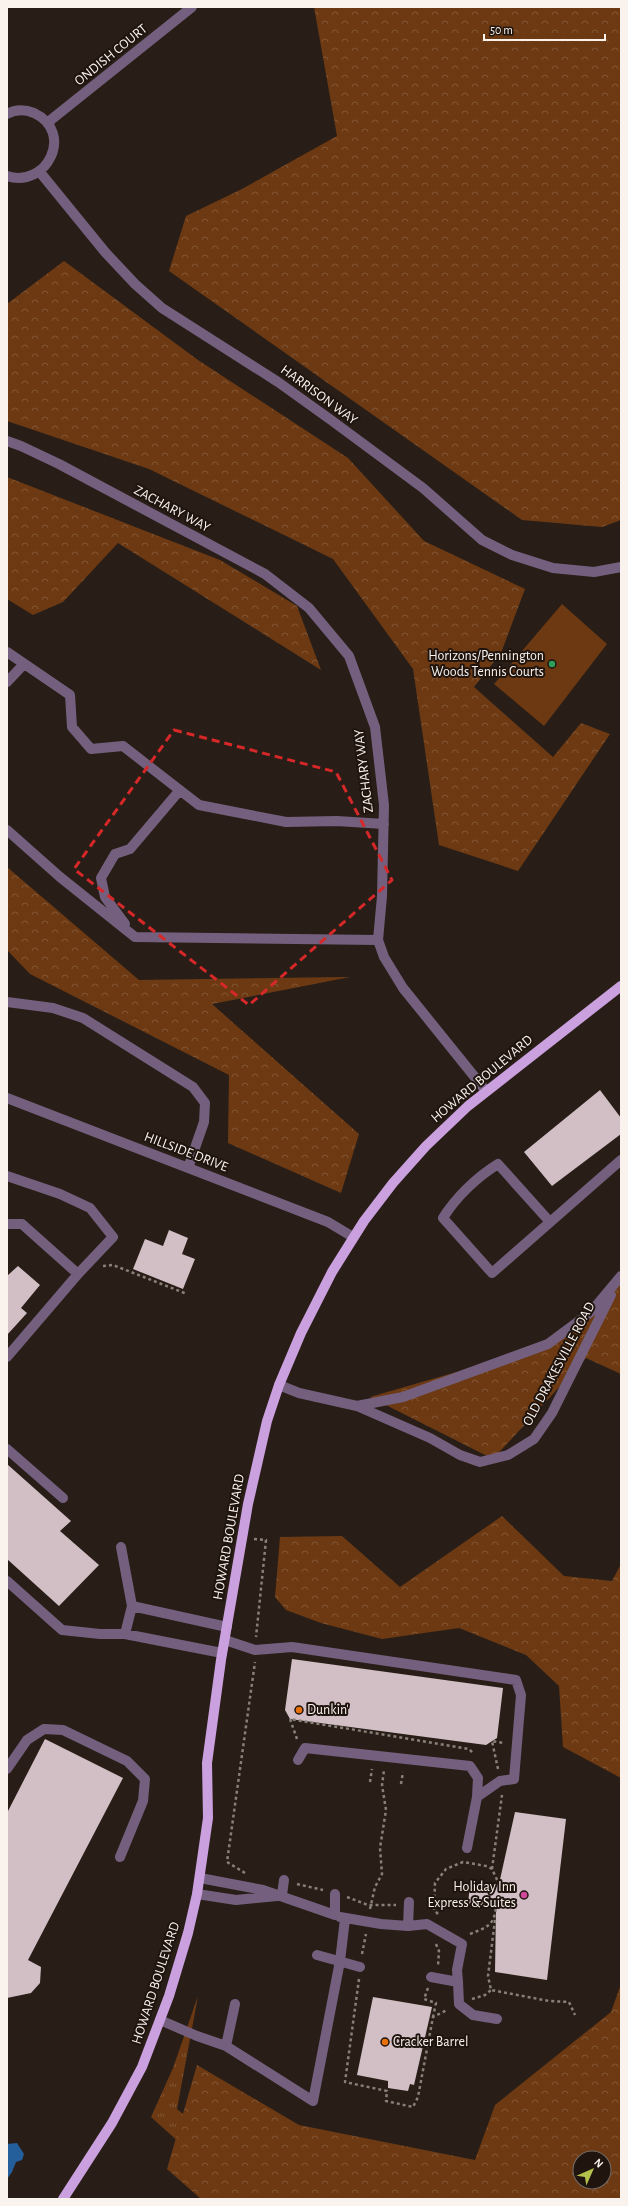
<svg xmlns="http://www.w3.org/2000/svg" width="628" height="2206" viewBox="0 0 628 2206" font-family="'Alegreya Sans',sans-serif">
	<style>
		.grass { fill: url(#grass-tufts) }
		.forest { fill: url(#forest-crowns); fill-rule: evenodd }
		.pitch { fill: #6c3912 }
		.water { fill: #245e9b }
		.building { fill: #d1bfc5 }
		.lines { fill: none; stroke-linecap: round; stroke-linejoin: round }
		.path { stroke: #89807a; stroke-width: 2.5; stroke-dasharray: 3 3; stroke-linecap: butt }
		.minor { stroke: #74607e; stroke-width: 10 }
		.major { stroke: #caa0df; stroke-width: 10 }
		.marked { fill: none; stroke: #d62828; stroke-width: 3; stroke-dasharray: 8 5; stroke-linejoin: round }
		.leisure-dot { fill: #2e9e5b; stroke: #1f140e; stroke-width: 1.5 }
		.food-dot { fill: #e8710a; stroke: #1f140e; stroke-width: 1.5 }
		.hotel-dot { fill: #d1479c; stroke: #1f140e; stroke-width: 1.5 }
		.labels { text-anchor: middle; dominant-baseline: central; stroke-width: 4; stroke-linejoin: round; paint-order: stroke }
		.street-label { font-size: 14px; fill: #faf2ed; stroke: #1f140e }
		.poi-label { font-size: 14px; fill: #faf2ed; stroke: #1f140e; text-anchor: end }
	</style>
	<defs>
		<pattern id="grass-tufts" width="24" height="20" patternUnits="userSpaceOnUse"><rect width="24" height="20" fill="#6c3912"/><path d="M3 7l-1-3M5 7V3M7 7l1-3M15 17l-1-3M17 17v-4M19 17l1-3" fill="none" stroke="#825635"/></pattern>
		<pattern id="forest-crowns" width="20" height="18" patternUnits="userSpaceOnUse"><rect width="20" height="18" fill="#6c3912"/><path d="M2 6a3 3 0 1 1 6 0M12 15a3 3 0 1 1 6 0" fill="none" stroke="#825635"/></pattern>
	</defs>
	<rect width="100%" height="100%" fill="#281e17"/>
	<!-- grass -->
	<path class="grass" d="M198 1996 177 2109 286 2199H242L151 2117 173 2068Z"/>
	<!-- forest -->
	<path class="forest" d="M314 7H621V520L602 527 522 520 169 271 186 216 242 189 337 136Z
		M64 261 198 360 348 458 424 541 525 589 501 653 474 687 553 757 581 723 610 734 518 871 439 845 413 669 333 559 149 469 7 421V304Z
		M7 477 220 560 297 606 321 670 118 543 63 602 33 615 7 599Z
		M7 867 139 980 350 977 212 1004 359 1134 341 1193 228 1143 229 1075 30 974 7 950Z
		M621 1273V1374L586 1358 493 1459 370 1397 539 1348 604 1298Z
		M502 1516 564 1576 612 1581 621 1564V1778L563 1747 559 1686 526 1655 459 1628 382 1639 321 1623 286 1610 275 1597 280 1537 342 1536 400 1587Z
		M621 1984V2199H201L167 2169 197 2065 299 2125 475 2160 495 2105 611 2012ZM580 2158H604V2182H580Z"/>
	<!-- pitch -->
	<path class="pitch" d="M562 604 607 644 544 726 494 684Z"/>
	<!-- water -->
	<path class="water" d="M17 2143 24 2154 22 2160 16 2162 12 2172 7 2179V2144Z"/>
	<!-- building -->
	<path class="building" d="M600 1090 621 1118V1134L552 1186 524 1152Z
		M169 1230 188 1238 182 1254 195 1259 183 1289 133 1269 145 1239 163 1246Z
		M18 1266 40 1285 21 1308 27 1313 7 1335V1276Z
		M7 1464 71 1521 60 1531 99 1565 59 1606 7 1559Z
		M292 1659 503 1688 497 1738 486 1745 290 1719 285 1710Z
		M45 1739 123 1778 28 1960 41 1967 40 1983 31 1993 7 1998V1813Z
		M515 1812 566 1819 547 1980 495 1972 496 1907 468 1904 470 1884H499Z
		M373 1997 432 2007 414 2085 410 2084 408 2091 388 2088V2081L357 2075Z"/>
	<g class="lines">
		<!-- path -->
		<path class="path" d="M103 1266 113 1265 187 1294
			M254 1539 266 1540 256 1637
			M297 1739 290 1719 469 1749 473 1753
			M498 1769 492 1741 504 1743
			M370 1782 372 1769
			M401 1784 403 1772
			M492 1869 502 1795
			M245 1873 227 1862 255 1662
			M297 1884 323 1890
			M347 1897 368 1905H396
			M370 1909 375 1887 382 1874 380 1848 386 1810 382 1785 384 1770
			M438 1914 434 1910 435 1883 446 1869 463 1862 486 1866 492 1869 499 1884
			M495 1920 488 1976 491 1990 549 2001 569 2002 575 2015
			M470 1934C487 1927 494 1926 496 1907
			M436 1944 439 1951 438 1966
			M362 1954 366 1934
			M359 1979 345 2082 387 2091 386 2101 413 2107 418 2097 433 2017 447 2010
			M428 1988 424 1999 436 2003 433 2017
			M472 1999 485 1995 491 1990"/>
		<!-- minor -->
		<path class="minor" d="M7 114C16 109 24 109 34 113 75 132 47 189 7 176
			M47 123 192 7
			M39 171 105 252 135 284 162 308 278 382 331 420 423 488 482 540 512 555 553 568 594 572 621 567
			M7 441 21 446 59 464 265 574 309 608 349 656 375 727 384 805 382 896 378 940 384 957 403 988 486 1091
			M7 652 70 695 72 727 91 749 123 746 199 805 286 822 337 821 384 824
			M7 682 24 664
			M7 830 60 877 135 937 378 940
			M125 924 105 897 101 878 115 854 130 849 180 790
			M7 1002 53 1008 83 1018 193 1087 205 1103 204 1122 188 1168
			M7 1098 328 1222 353 1237
			M7 1176 60 1194 90 1208 113 1237 78 1274 7 1357
			M550 1222 498 1164C477 1177 456 1197 443 1218L492 1273 621 1160
			M7 1224H22L78 1274
			M279 1385 299 1393 357 1406 403 1397 548 1344 591 1312 621 1276
			M357 1406 430 1438 460 1455 480 1462 508 1455 534 1439 552 1413 611 1295
			M7 1449 63 1498
			M7 1581 62 1630 100 1634H125L132 1606 121 1547
			M132 1606 227 1627
			M125 1634 222 1653
			M225 1640 255 1650 292 1647 516 1680 521 1695 514 1779 500 1781 477 1797
			M298 1760 305 1748 470 1766 478 1778 477 1797 467 1848
			M7 1769 27 1740 44 1729 63 1730 127 1761 145 1779 143 1801 120 1857
			M200 1878 263 1890 335 1915V1894
			M197 1894 236 1900 277 1896
			M282 1895 284 1880
			M340 1917 381 1924 408 1926 409 1902
			M408 1926 427 1924 462 1944 457 1970 458 1982 431 1977
			M317 1955 360 1967
			M458 1982 459 2004 473 2015 497 2019
			M160 2020 197 2036 226 2046 313 2101 340 1961 345 1919
			M226 2046 235 2004"/>
		<!-- major -->
		<path class="major" d="M63 2199 112 2123 142 2067 169 1996 188 1933 197 1894 208 1818 207 1763 221 1660 248 1504 267 1421 279 1385 301 1333 332 1272 364 1221 393 1183 426 1146 468 1106 621 986"/>
	</g>
	<!-- marked area -->
	<path class="marked" d="M174 730 336 772 392 880 249 1005 74 869Z"/>
	<!-- markers -->
	<circle class="leisure-dot" cx="552" cy="664" r="4"/>
	<g class="food-dot">
		<circle cx="299" cy="1710" r="4"/>
		<circle cx="385" cy="2042" r="4"/>
	</g>
	<circle class="hotel-dot" cx="524" cy="1895" r="4"/>
	<g class="labels">
		<!-- street labels -->
		<g class="street-label">
			<text transform="translate(111 55) rotate(-39)">ONDISH COURT</text>
			<text transform="translate(319 395) rotate(36)">HARRISON WAY</text>
			<text transform="translate(172 509) rotate(28)">ZACHARY WAY</text>
			<text transform="translate(364 771) rotate(-97)">ZACHARY WAY</text>
			<text transform="translate(482 1079) rotate(-40)">HOWARD BOULEVARD</text>
			<text transform="translate(186 1152) rotate(21)">HILLSIDE DRIVE</text>
			<text transform="translate(559 1364) rotate(-62)">OLD DRAKESVILLE ROAD</text>
			<text transform="translate(229 1537) rotate(-80)">HOWARD BOULEVARD</text>
			<text transform="translate(156 1983) rotate(-72)">HOWARD BOULEVARD</text>
		</g>
		<!-- poi labels -->
		<g class="poi-label">
			<text x="544" y="656">Horizons/Pennington<tspan x="544" dy="16">Woods Tennis Courts</tspan></text>
			<text x="307" y="1710" text-anchor="start">Dunkin'</text>
			<text x="516" y="1887">Holiday Inn<tspan x="516" dy="16">Express &amp; Suites</tspan></text>
			<text x="393" y="2042" text-anchor="start">Cracker Barrel</text>
		</g>
	</g>
	<!-- border -->
	<rect width="628" height="2206" fill="none" stroke="#faf2ed" stroke-width="16"/>
	<!-- north arrow -->
	<g transform="translate(592 2170) rotate(45)"><circle r="19" fill="#1f140e" stroke="#776d67"/>
	<path d="M0-3L7 15L0 10L-7 15Z" fill="#b3c24b"/>
	<text y="-6" font-size="11" font-weight="bold" text-anchor="middle" fill="#faf2ed">N</text>
	</g>
	<!-- scale -->
	<path d="M484 34v6h121v-6" fill="none" stroke="#faf2ed" stroke-width="2"/>
	<text x="490" y="34" font-size="12" fill="#faf2ed" stroke="#1f140e" stroke-width="3" paint-order="stroke">50 m</text>
</svg>
